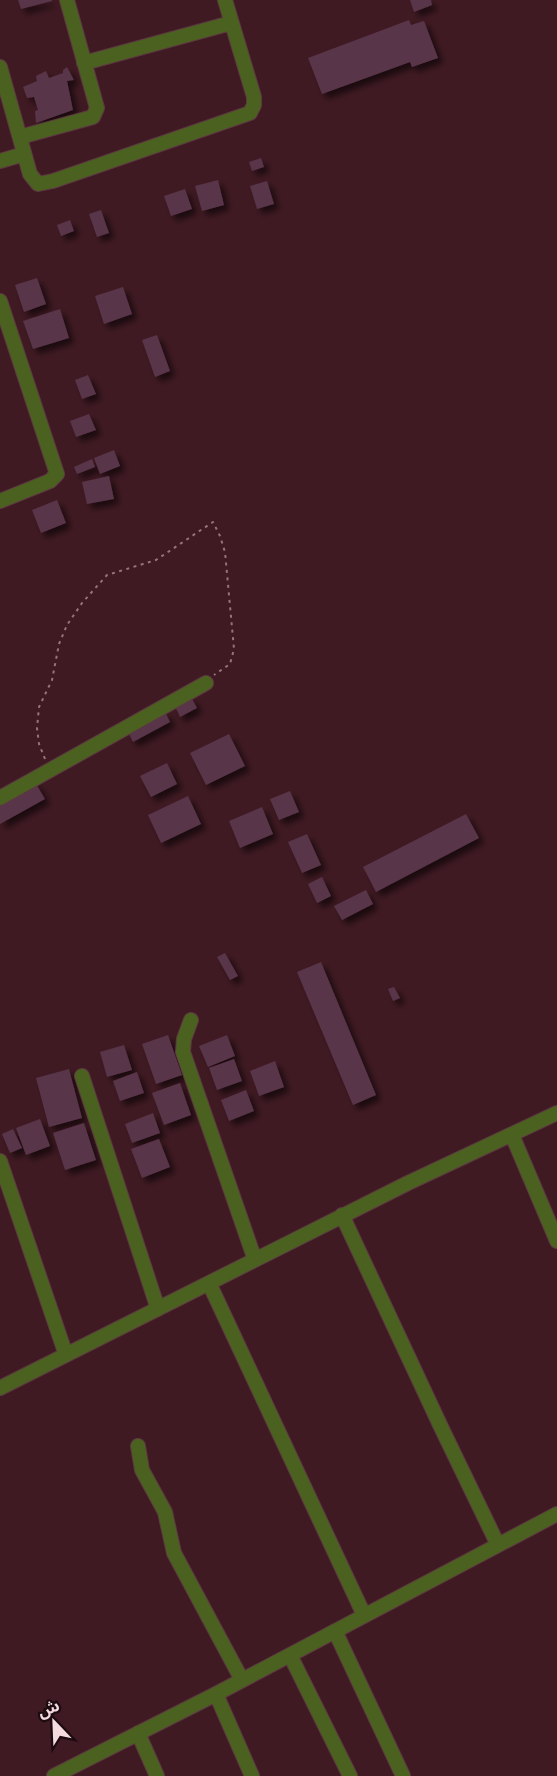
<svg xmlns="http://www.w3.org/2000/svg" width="557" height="1776" viewBox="0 0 557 1776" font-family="Mulish,'Noto Sans Arabic',sans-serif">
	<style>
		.building { fill: #583448; filter: url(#shadow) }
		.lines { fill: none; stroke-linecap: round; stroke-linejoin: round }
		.street-casing { stroke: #5d3941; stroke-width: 16 }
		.path { stroke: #95747b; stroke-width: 2; stroke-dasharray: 3 4.5; stroke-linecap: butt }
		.street { stroke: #4b6120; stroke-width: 14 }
	</style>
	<defs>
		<filter id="shadow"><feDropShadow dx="5" dy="5" stdDeviation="3" flood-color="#0009"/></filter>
	</defs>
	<rect width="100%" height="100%" fill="#401a23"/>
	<!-- building -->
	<path class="building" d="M18 0H52V1L21 9Z
		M410 0H431L432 5 414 12Z
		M409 20 411 25 424 21 438 58 412 67 410 62 322 94 308 58Z
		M67 67 74 80 67 81 73 110 36 123 35 111 38 110 34 97 27 98 23 87 37 81 36 76 46 71 49 78 63 73V70Z
		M261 158 264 167 252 171 249 162Z
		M218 180 224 205 202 211 195 186Z
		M267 181 274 204 257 209 250 186Z
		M185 189 192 209 171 216 164 196Z
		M101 210 109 233 97 237 89 214Z
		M70 220 74 231 61 236 57 225Z
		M37 278 46 304 24 312 15 285Z
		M123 287 132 314 104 324 95 296Z
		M60 309 69 338 33 349 23 321Z
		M157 335 170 371 155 377 142 340Z
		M88 375 96 394 82 399 75 380Z
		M89 414 96 430 76 437 70 421Z
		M114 450 120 466 100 474 94 458Z
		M92 459 95 467 77 474 74 467Z
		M109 476 114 499 87 504 82 482Z
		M57 500 66 523 41 533 32 510Z
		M191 697 197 708 180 717 175 706Z
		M165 712 170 722 133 742 128 732Z
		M229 734 245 766 206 785 190 753Z
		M167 763 177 784 151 797 140 776Z
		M35 782 45 799 0 824V802Z
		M290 791 299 812 279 820 270 799Z
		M188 796 201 824 161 843 148 815Z
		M262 807 273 834 240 848 229 821Z
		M466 814 479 838 376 892 363 867Z
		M307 834 321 865 302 873 288 842Z
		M322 877 331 896 317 903 308 884Z
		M366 890 373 904 342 920 334 906Z
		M225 953 238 976 230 980 217 957Z
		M321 962 376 1095 353 1105 297 972Z
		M394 987 400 998 393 1001 388 989Z
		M168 1035 182 1075 156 1084 142 1044Z
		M227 1035 235 1056 208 1067 199 1046Z
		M124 1045 132 1070 107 1077 100 1052Z
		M234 1059 242 1081 217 1090 209 1068Z
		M275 1061 284 1087 259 1096 250 1071Z
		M69 1069 82 1118 49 1127 36 1078Z
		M137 1072 144 1093 120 1101 113 1081Z
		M180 1083 191 1115 164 1125 152 1093Z
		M246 1090 254 1111 229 1121 221 1100Z
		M153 1113 160 1133 132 1143 125 1124Z
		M40 1119 50 1146 26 1155 16 1128Z
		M84 1123 96 1160 65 1170 53 1133Z
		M13 1129 22 1148 10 1153 2 1134Z
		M159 1139 170 1167 142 1178 131 1149Z"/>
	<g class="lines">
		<defs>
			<path id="street" d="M84 63 231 23
				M0 67 30 174 38 184 53 181 250 113 254 105V97L225 0
				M20 137 93 117 97 108 67 0
				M0 161 24 154
				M0 301 57 474 50 481 0 501
				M0 798 206 683
				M191 1020 184 1039 183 1052 255 1260
				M82 1076 158 1309
				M512 1135 557 1241
				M0 1161 66 1355
				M342 1215 441 1427 498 1545
				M209 1283 364 1615
				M0 1388 408 1183 557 1113
				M138 1446 142 1470 165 1512 174 1553 242 1680
				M335 1631 403 1776
				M290 1655 350 1776
				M216 1694 252 1776
				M138 1733 157 1776
				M54 1776 216 1694 557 1514"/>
		</defs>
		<!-- street casing -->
		<use href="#street" class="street-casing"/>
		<!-- path -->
		<path class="path" d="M45 759 39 744 37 728 39 707 52 680 59 644 67 625 82 603 107 575 156 560 213 522 220 536 225 552 234 649 230 664 214 675"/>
		<!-- street -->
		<use href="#street" class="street"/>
	</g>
	<!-- north arrow -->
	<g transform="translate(54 1722) rotate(337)" stroke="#1c0b0f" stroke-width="4.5" paint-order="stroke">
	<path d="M0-4.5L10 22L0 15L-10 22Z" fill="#f5dbdf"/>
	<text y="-9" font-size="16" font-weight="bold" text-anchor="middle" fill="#f5dbdf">ش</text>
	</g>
</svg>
